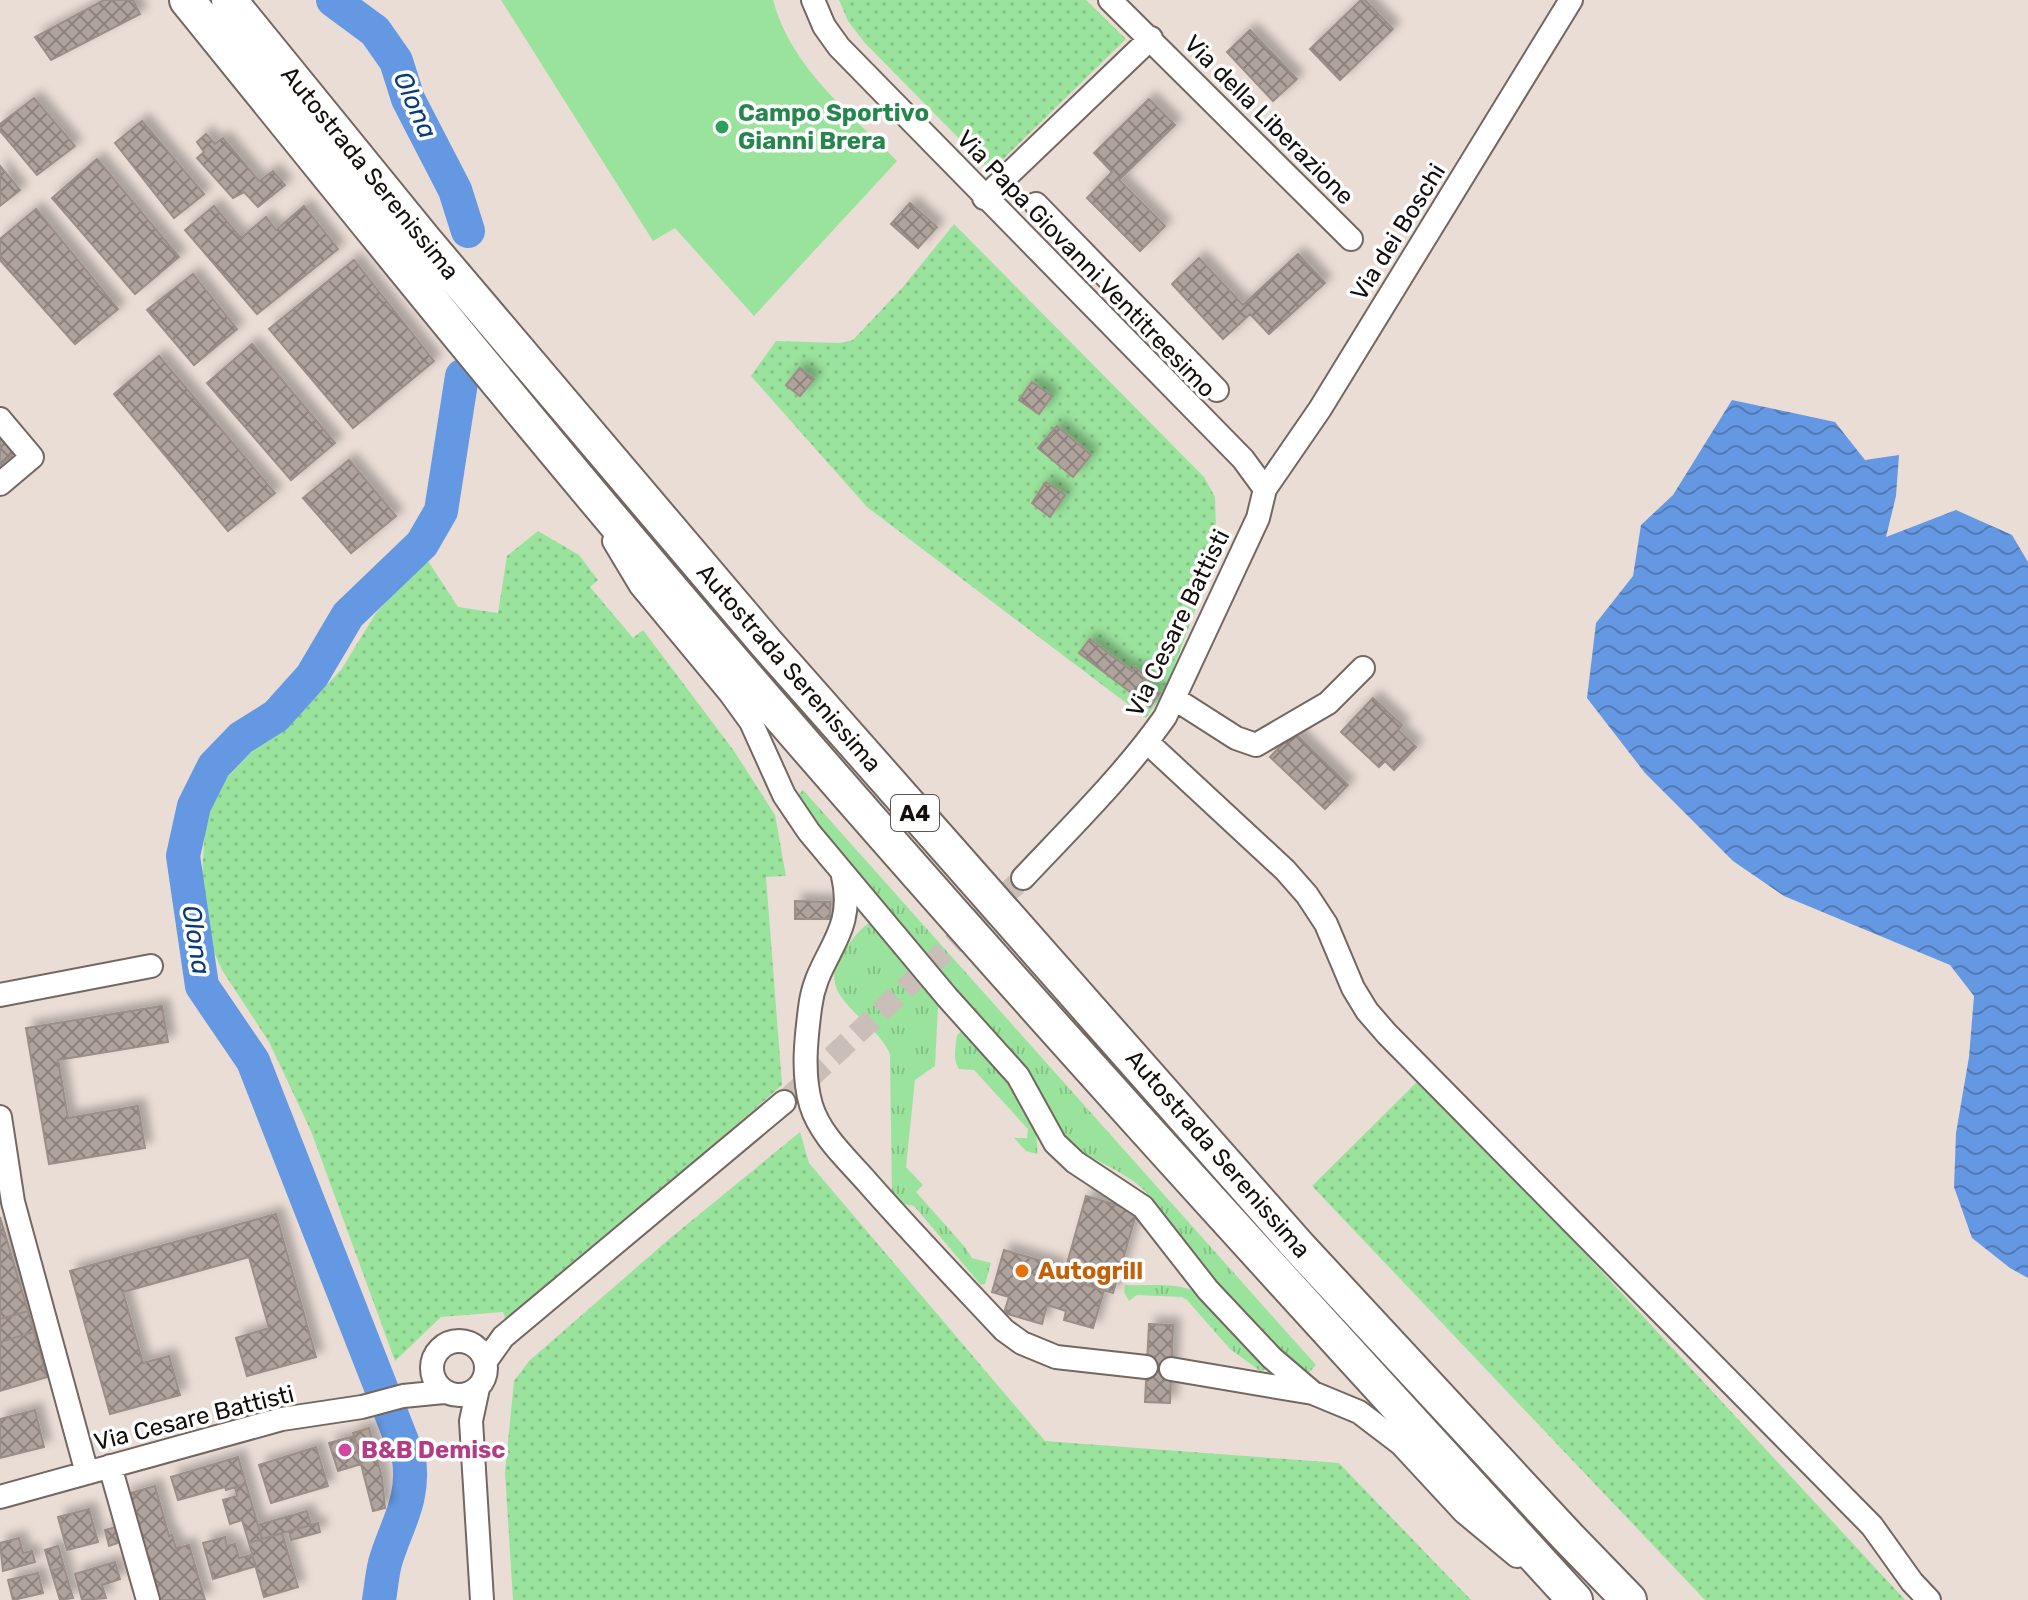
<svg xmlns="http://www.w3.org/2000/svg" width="2028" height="1600" viewBox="0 0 2028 1600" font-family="Rubik,sans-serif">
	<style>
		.grass { fill: url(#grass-tufts) }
		.park { fill: url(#park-dots) }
		.pitch { fill: #9ae39c }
		.water { fill: url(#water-waves) }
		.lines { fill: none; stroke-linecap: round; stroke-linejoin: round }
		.river { stroke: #6598e3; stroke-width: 34 }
		.building { fill: url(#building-cross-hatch); stroke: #9a8e87; stroke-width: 2; filter: url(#shadow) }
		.minor-tunnel { stroke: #cabeb8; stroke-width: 22; stroke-dasharray: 22 11; stroke-linecap: butt }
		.minor-casing { stroke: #736761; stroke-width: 26 }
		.highway-casing { stroke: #736761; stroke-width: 38 }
		.minor { stroke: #fff; stroke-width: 22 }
		.highway { stroke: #fff; stroke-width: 34 }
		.leisure-dot { fill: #2e9e5b; stroke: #fff; stroke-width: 3 }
		.food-dot { fill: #e8710a; stroke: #fff; stroke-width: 3 }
		.hotel-dot { fill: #d1479c; stroke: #fff; stroke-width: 3 }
		.labels { text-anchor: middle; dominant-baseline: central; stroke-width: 7; stroke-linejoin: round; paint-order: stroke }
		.shield { fill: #fff; stroke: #5a5755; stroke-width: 2 }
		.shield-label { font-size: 22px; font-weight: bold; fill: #130f0c }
		.leisure-label { font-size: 24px; font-weight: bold; fill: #27864d; stroke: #fff; text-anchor: start }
		.street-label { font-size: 24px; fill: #130f0c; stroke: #fff }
		.food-label { font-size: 24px; font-weight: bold; fill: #c56008; stroke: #fff; text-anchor: start }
		.hotel-label { font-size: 24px; font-weight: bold; fill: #b23c85; stroke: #fff; text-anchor: start }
		.water-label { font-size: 26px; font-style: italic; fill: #083a7d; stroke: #fff }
	</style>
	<defs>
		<pattern id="grass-tufts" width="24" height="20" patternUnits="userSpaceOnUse" patternTransform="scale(2)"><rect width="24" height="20" fill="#9ae39c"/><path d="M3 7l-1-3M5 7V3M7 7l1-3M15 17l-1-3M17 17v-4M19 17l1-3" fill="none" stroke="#84c285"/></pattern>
		<pattern id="park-dots" width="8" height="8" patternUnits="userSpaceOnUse" patternTransform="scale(2)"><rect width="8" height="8" fill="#9ae39c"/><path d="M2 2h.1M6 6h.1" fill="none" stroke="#84c285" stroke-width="1.8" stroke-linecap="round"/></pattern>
		<pattern id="water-waves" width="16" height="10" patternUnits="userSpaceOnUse" patternTransform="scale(2)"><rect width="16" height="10" fill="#6598e3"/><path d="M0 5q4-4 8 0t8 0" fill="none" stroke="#527ab6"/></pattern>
		<pattern id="building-cross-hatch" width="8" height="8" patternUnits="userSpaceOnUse" patternTransform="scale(2)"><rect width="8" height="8" fill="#afa39c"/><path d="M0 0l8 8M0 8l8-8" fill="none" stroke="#8d837e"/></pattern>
		<filter id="shadow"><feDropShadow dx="7" dy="-7" stdDeviation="4" flood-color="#0004"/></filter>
	</defs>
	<rect width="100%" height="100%" fill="#eaddd6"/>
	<!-- grass -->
	<path class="grass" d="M803 790 1316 1365 1307 1374 1298 1369 1211 1279 1144 1190C1117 1164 1075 1158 1054 1125 1045 1111 1041 1093 1034 1079L825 834 798 795Z
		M871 922 936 998 938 1006 935 1066 915 1080 906 1167 923 1185 916 1192 965 1247 972 1258 991 1263 985 1284 981 1285 914 1206 900 1203 892 1196 890 1054C873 1015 809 997 845 949 853 939 860 928 871 922Z
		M963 1030C980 1049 1002 1067 1016 1087 1026 1103 1040 1135 1037 1154L1026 1151 1014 1138H1027L1028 1129 974 1070 959 1069C952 1059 956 1046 957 1035Z
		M1125 1285C1145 1286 1175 1282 1194 1291 1208 1298 1257 1356 1265 1370L1260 1371 1230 1349 1187 1300 1182 1297 1137 1295 1129 1301 1124 1292Z"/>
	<!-- park -->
	<path class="park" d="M839 0H1086L1126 39 991 171 864 42 848 21Z
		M954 224 1204 477 1215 497 1216 529 1197 605 1165 691 1146 718 867 507 751 376 776 341 840 343 853 340 903 287Z
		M538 531 579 555 598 580 590 587 633 638 643 630 734 751 775 815 786 876 766 877 782 1085 507 1324 503 1312 441 1317 395 1361 311 1131 269 1042 222 970 209 941 202 876 205 827 220 785 254 749 300 713 341 670 376 613 426 558 458 607 498 613 507 556Z
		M1422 1077 1905 1600H1705L1312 1186Z
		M800 1132 809 1163 1045 1441 1339 1463 1471 1600H513L505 1472 514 1381 529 1361 668 1240Z"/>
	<!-- pitch -->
	<path class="pitch" d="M501 0H773C791 68 850 113 897 161L754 316 675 228 653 241Z"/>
	<!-- water -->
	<path class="water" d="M1732 400 1835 422 1865 460 1899 455 1896 496 1886 537 1956 510 2012 535 2028 562V1278L2010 1268 1972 1238 1954 1187 1956 1133 1969 1057 1974 996 1950 965 1784 896 1733 861 1645 773 1587 698 1596 623 1633 576 1641 525 1673 495Z"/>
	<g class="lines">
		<!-- river -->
		<path class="river" d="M333 0 375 31 396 61 408 99 455 190 468 231
			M379 1600C381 1588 382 1575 385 1563 396 1525 415 1501 409 1459L253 1061 202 986 183 856 194 806 214 766 241 738 276 716 312 676 348 615 422 544 441 511 462 376"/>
	</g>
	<!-- building -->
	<path class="building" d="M104 0H133L140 14 51 60 35 37Z
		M1361 0H1365L1393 29 1340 80 1310 49Z
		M1250 30 1297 79 1273 101 1227 52Z
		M34 98 75 146 37 175 0 131V124Z
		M1149 99 1175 125 1119 180 1165 226 1140 251 1087 198 1112 172 1094 153Z
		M142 121 204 194 174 218 115 143Z
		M206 134 215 144 223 138 259 181 273 171 285 185 258 207 244 192 233 198 197 158 204 152 197 142Z
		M97 159 179 257 135 294 52 198Z
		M0 166 20 190 0 206Z
		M910 203 937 227 918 248 891 224Z
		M214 206 241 238 266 217 276 230 304 206 338 249 257 314 185 230Z
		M36 209 118 309 75 344 0 260V239Z
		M1298 254 1325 283 1269 334 1250 314 1223 339 1172 284 1199 258 1243 305Z
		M354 260 434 361 353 428 269 329Z
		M193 274 237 329 194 365 147 310Z
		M252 344 335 443 291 480 207 383Z
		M159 356 275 493 228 531 114 394Z
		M800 368 814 379 800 396 786 385Z
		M1032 382 1052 396 1039 414 1019 400Z
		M1057 426 1091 455 1073 477 1038 448Z
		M0 432 17 451 0 466Z
		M349 460 396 516 351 553 303 498Z
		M1046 482 1065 495 1050 517 1032 503Z
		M1090 639 1132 671 1135 667 1146 676 1143 680 1160 693 1150 707 1079 653Z
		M1373 698 1402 725 1398 730 1416 747 1394 770 1385 761 1379 767 1341 732Z
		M1294 732 1348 785 1325 809 1270 757Z
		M795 901 830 902V919H795Z
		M162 1006 168 1042 58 1060 68 1118 138 1106 145 1148 49 1164 26 1028Z
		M1086 1196 1137 1211 1113 1293 1063 1278Z
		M276 1214 316 1357 247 1376 236 1338 269 1328 249 1257 123 1292 143 1363 169 1356 180 1395 110 1414 70 1271Z
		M0 1217 28 1311 0 1319Z
		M1004 1250 1059 1266 1056 1276 1104 1290 1093 1328 1064 1320 1066 1311 1047 1305 1042 1324 1004 1313 1009 1297 992 1292Z
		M28 1311 34 1332 0 1342V1319Z
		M1149 1324 1173 1325 1170 1403 1145 1402Z
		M34 1332 47 1377 0 1391V1342Z
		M35 1410 44 1447 0 1458V1419Z
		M369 1428 382 1478 385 1508 373 1511 353 1433Z
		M354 1436 361 1464 338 1471 329 1443Z
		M316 1447 328 1486 271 1503 259 1465Z
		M238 1457 246 1484 226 1490 225 1487 178 1500 171 1477Z
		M246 1484 262 1539 249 1543 242 1520 230 1524 223 1500 237 1496 235 1487Z
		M155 1486 169 1536 172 1535 176 1548 189 1545 205 1600H155L124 1495Z
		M89 1509 98 1542 67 1550 58 1517Z
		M307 1511 311 1525 262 1539 258 1525Z
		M318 1523 320 1532 291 1540 289 1531Z
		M116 1527 120 1542 109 1546 105 1530Z
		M282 1533 298 1587 264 1597 249 1543Z
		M225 1537 227 1546 235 1544 239 1558 252 1555 256 1566 213 1579 203 1543Z
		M19 1538 23 1553 32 1551 35 1562 3 1571 0 1543Z
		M58 1546 64 1567 51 1571 45 1550Z
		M115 1562 120 1579 102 1585 106 1598 82 1600 75 1574Z
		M64 1567 73 1598 60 1600 51 1571Z
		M38 1573 43 1593 13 1600 8 1580Z"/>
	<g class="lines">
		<!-- minor-tunnel -->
		<path class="minor-tunnel" d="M784 1102 1023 878"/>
		<defs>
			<path id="minor" d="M813 0 824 26 839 47 1243 459 1265 489
				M1110 0 1351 239
				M984 198 1151 38
				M1036 204 1217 390
				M0 419 32 457 0 484
				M614 541 641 586 730 693 751 722 784 795 809 832 947 997 1018 1076 1055 1143 1075 1162 1143 1207 1208 1290 1272 1358 1313 1393
				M1175 699 1236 738 1256 745 1328 703 1363 668
				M1147 742 1285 870 1307 895 1326 924 1353 988 1367 1011 1387 1034 1872 1526 1912 1582 1929 1600
				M843 876C857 936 816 954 810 1008 806 1039 802 1074 811 1105 820 1135 847 1159 868 1183 912 1233 958 1281 1004 1330L1022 1343 1056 1357 1146 1367
				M1023 878C1072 826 1124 775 1165 717L1258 518 1265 489 1320 409 1571 0
				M0 995 151 966
				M0 1117 13 1202 87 1473
				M432 1368a27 27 0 1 1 54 0a27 27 0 1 1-54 0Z
				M486 1361 503 1337 784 1102
				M1171 1369 1313 1393 1359 1412 1401 1444 1464 1512 1517 1556
				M478 1388 471 1421 482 1600
				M110 1466 148 1600
				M0 1497 282 1419 362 1407 403 1396 444 1392"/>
			<path id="highway" d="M187 0C368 224 548 447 736 665 1009 983 1292 1291 1575 1600
				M229 0 425 241 766 643 1299 1247 1567 1536 1629 1600"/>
		</defs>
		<!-- minor casing -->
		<use href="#minor" class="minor-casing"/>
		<!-- highway casing -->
		<use href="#highway" class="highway-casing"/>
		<!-- minor -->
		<use href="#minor" class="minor"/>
		<!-- highway -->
		<use href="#highway" class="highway"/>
	</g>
	<!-- markers -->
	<circle class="leisure-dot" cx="722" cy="127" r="8"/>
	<circle class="food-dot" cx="1022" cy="1271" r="8"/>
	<circle class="hotel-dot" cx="345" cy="1450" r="8"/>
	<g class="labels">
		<!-- shield labels -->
		<rect class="shield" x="891" y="795" width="48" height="36" rx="6"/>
		<g class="shield-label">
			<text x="915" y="813">A4</text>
		</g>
		<!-- leisure labels -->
		<g class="leisure-label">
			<text x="738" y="113">Campo Sportivo<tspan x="738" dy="28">Gianni Brera</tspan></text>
		</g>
		<!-- street labels -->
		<g class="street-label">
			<text transform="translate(1269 120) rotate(45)">Via della Liberazione</text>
			<text transform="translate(370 173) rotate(51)">Autostrada Serenissima</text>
			<text transform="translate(1398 232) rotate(-58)">Via dei Boschi</text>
			<text transform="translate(1086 264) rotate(46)">Via Papa Giovanni Ventitreesimo</text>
			<text transform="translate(1178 623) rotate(-64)">Via Cesare Battisti</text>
			<text transform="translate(789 668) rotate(49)">Autostrada Serenissima</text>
			<text transform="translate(1218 1154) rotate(49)">Autostrada Serenissima</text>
			<text transform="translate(194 1418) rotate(-14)">Via Cesare Battisti</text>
		</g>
		<!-- food labels -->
		<g class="food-label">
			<text x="1038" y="1271">Autogrill</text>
		</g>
		<!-- hotel labels -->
		<g class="hotel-label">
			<text x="361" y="1450">B&amp;B Demisc</text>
		</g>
		<!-- water labels -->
		<g class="water-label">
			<text transform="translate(415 105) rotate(66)">Olona</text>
			<text transform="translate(196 940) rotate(81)">Olona</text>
		</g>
	</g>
</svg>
